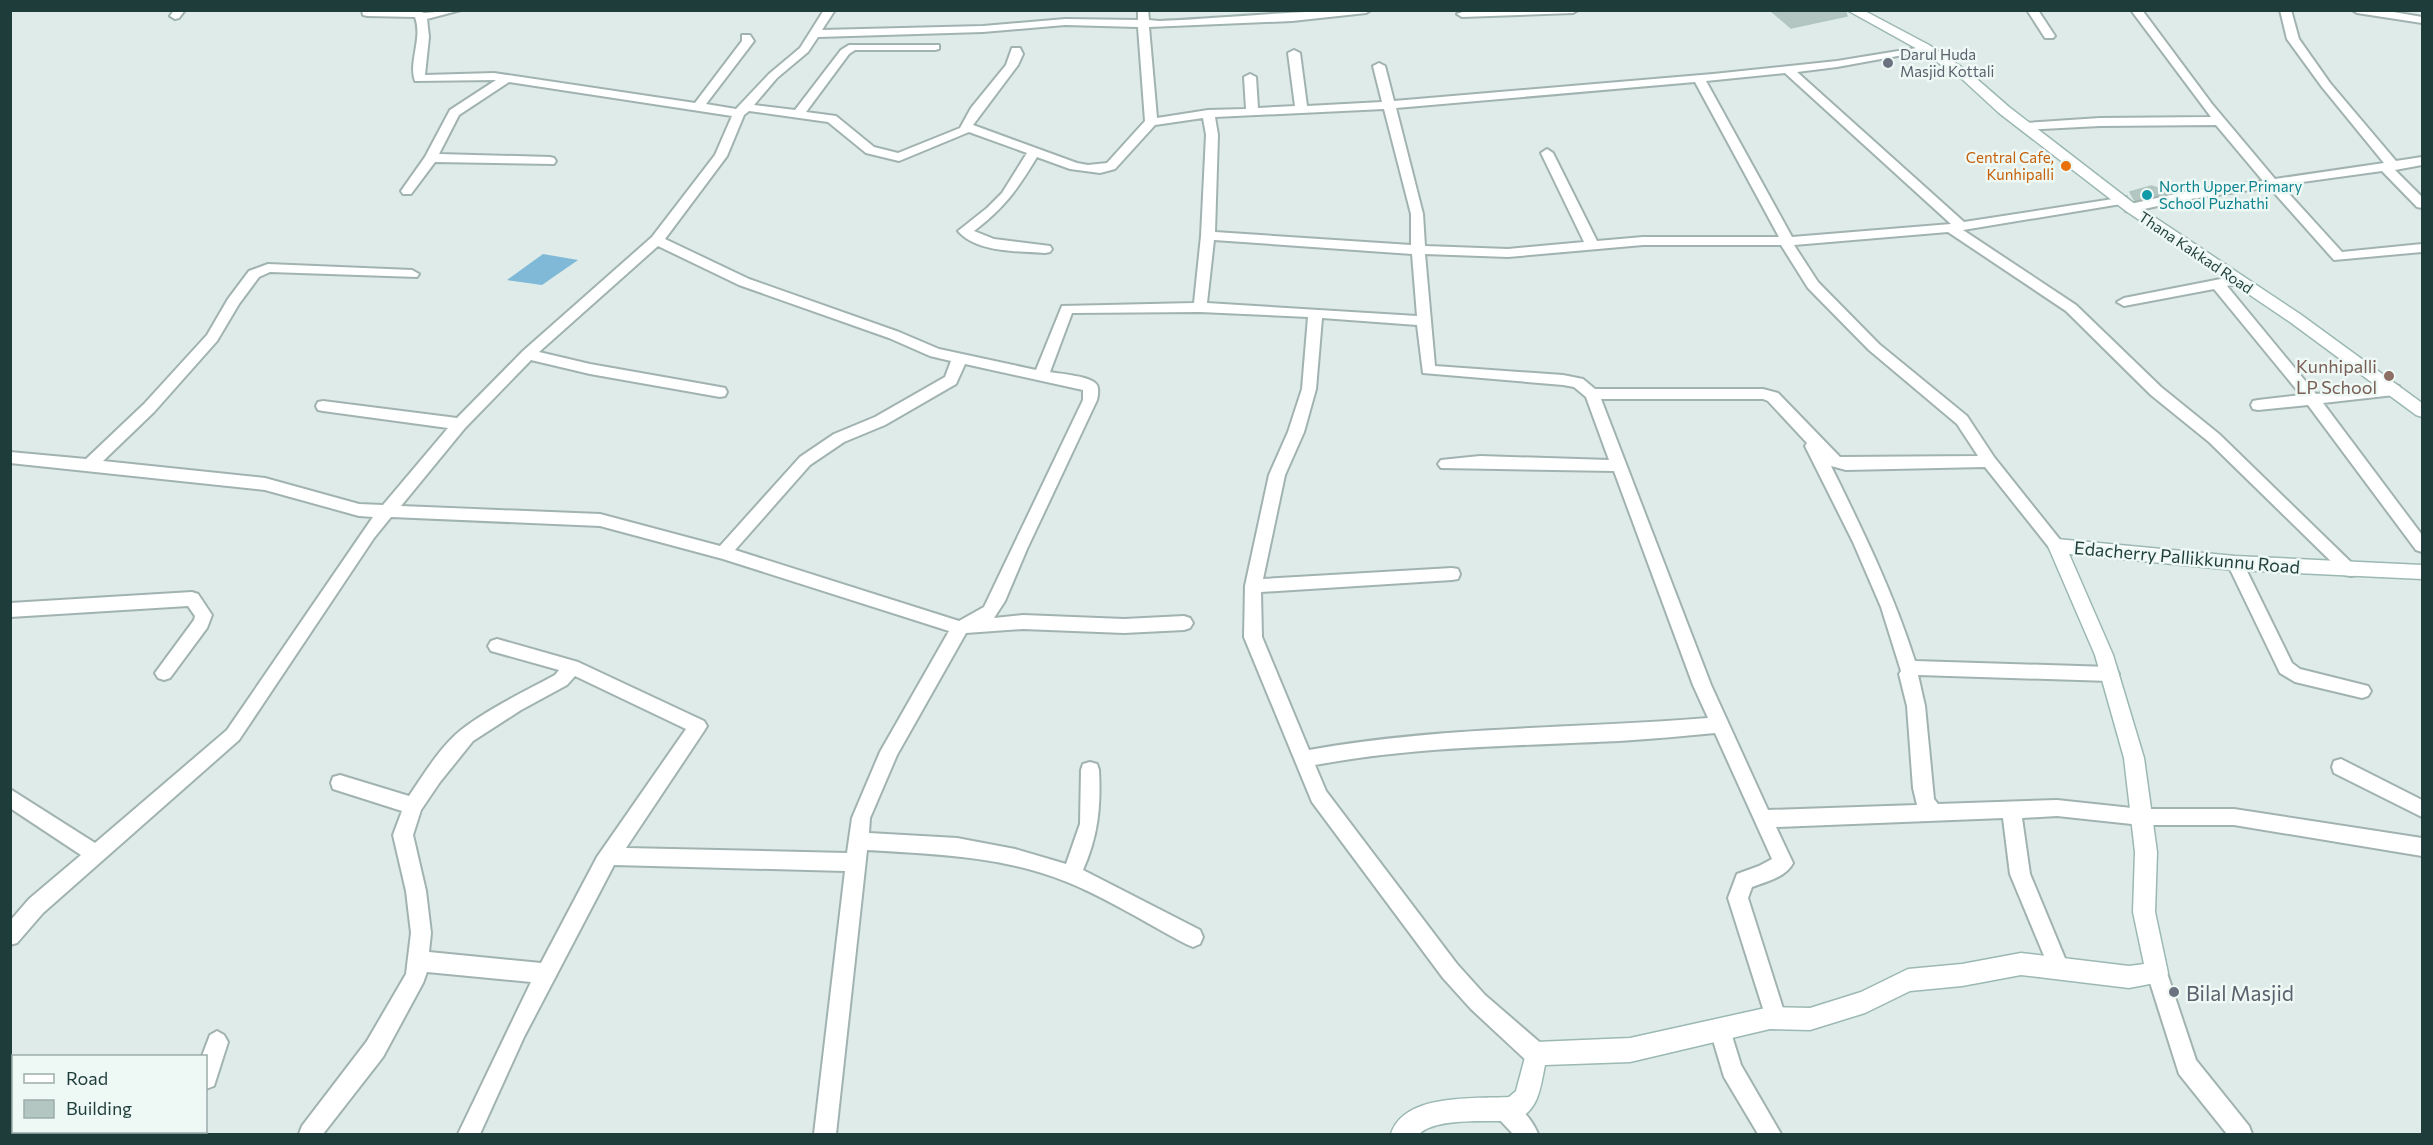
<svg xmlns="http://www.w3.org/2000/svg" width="2433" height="1145" viewBox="0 0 2433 1145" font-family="Commissioner,sans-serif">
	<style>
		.water { fill: #7fb9d7 }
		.building { fill: #b3c6c1; stroke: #b0c5c0; stroke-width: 1.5 }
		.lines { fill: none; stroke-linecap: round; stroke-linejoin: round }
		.minor-casing { stroke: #a1b3b0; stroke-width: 4 }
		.secondary-casing { stroke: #9cb8b3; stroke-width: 3 }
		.minor { fill: #fff; fill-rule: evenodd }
		.secondary { fill: #fff; fill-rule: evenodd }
		.worship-dot { fill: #6b7280; stroke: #eef8f5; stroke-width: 2 }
		.food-dot { fill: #e8710a; stroke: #eef8f5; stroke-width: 2 }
		.culture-dot { fill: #0f9aa8; stroke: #eef8f5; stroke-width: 2 }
		.education-dot { fill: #8d6e63; stroke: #eef8f5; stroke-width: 2 }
		.labels { text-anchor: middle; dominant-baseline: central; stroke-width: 5; stroke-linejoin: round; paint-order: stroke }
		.far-worship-label { font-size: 15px; fill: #5b616d; stroke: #eef8f5; text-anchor: start }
		.far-food-label { font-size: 15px; fill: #c56008; stroke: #eef8f5; text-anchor: end }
		.far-culture-label { font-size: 15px; fill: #0d838f; stroke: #eef8f5; text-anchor: start }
		.far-street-label { font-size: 15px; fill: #1e3d3a; stroke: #eef8f5 }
		.education-label { font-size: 18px; fill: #785e54; stroke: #eef8f5; text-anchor: end }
		.street-label { font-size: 18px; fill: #1e3d3a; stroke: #eef8f5 }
		.near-worship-label { font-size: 21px; fill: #5b616d; stroke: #eef8f5; text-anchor: start }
	</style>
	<rect width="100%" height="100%" fill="#deebe8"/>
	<!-- water -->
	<path class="water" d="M543 254 578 260 542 285 507 280Z"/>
	<!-- building -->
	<path class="building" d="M1770 10H1845L1847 16 1791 28Z
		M2151 186 2172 192 2135 201 2130 192Z"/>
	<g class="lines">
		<defs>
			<path id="minor" d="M174 10H185L179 18 175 19 170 16Z
				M362 10 419 11 424 13 461 10 427 19 429 37 425 75 494 73 695 103 742 41V35H750L754 41 706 104 736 109 769 74 800 48 824 10H835L822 30 983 26 1065 19 1138 20V10H1148L1149 20 1159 21C1229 18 1301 10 1371 10L1366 13 1292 21 1149 27 1157 118 1208 110 1246 109 1244 77 1250 74 1256 77 1258 108 1295 106 1288 53 1294 50 1300 53 1307 106 1382 102 1373 66 1379 63 1385 66 1394 101 1713 74 1837 61 1929 46V50L1925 51 1837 67 1797 72 1964 222 2126 197 2127 200 2121 204 1963 230 2076 305 2161 387 2219 434 2359 570 2357 575 2351 576 2345 575 2209 442 2151 395 2066 311 1948 232 1794 245 1818 282 1879 344 1967 416 1994 457 2065 546 2063 550 2057 552 2051 550 1985 467 1846 470 1831 466C1863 531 1893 592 1915 661L2110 667 2116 669 2119 674 2116 679 2110 681 1918 675 1925 706 1934 799 1938 804 2057 800 2141 809H2234L2422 838V856L2234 825H2141L2057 816 2022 818 2030 874 2069 968 2066 975 2059 978 2052 975 2010 874 2003 818 1776 827 1793 863C1786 877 1766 882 1752 887L1748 898 1786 1018 1783 1025 1776 1028 1769 1025 1766 1018 1728 898 1737 874 1759 866 1772 859 1715 733C1683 736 1651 739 1619 741 1516 746 1418 746 1315 765L1326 791 1457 964 1485 995 1544 1046 1547 1054 1544 1062 1536 1065 1528 1062 1471 1009 1443 978 1312 802 1244 637 1245 586 1269 475 1288 432 1302 389 1308 317 1200 312 1072 313 1050 372C1060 374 1092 376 1097 385 1099 389 1098 396 1097 400L1027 549 1005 601 994 618 1023 615 1124 619 1184 616 1190 618 1193 623 1190 628 1184 630 1124 633 1023 629 966 633 897 755 870 818 869 833 957 838 1015 849 1066 864 1080 824 1081 770 1083 764 1090 762 1097 764 1099 770C1101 807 1098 836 1083 870L1200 930 1203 937 1200 944 1193 947 1186 944C1148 924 1105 897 1067 882 1004 856 934 854 867 850L836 1134H814L845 871 614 865 524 1037 480 1134H458L531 982 427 972 423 983 383 1057 323 1134H299L302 1126 367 1041 406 974 411 933 406 891 393 835 402 811 333 789 331 783 333 777 340 775 409 796C424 774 440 747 461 730 489 708 524 692 555 675L559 670 491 651 488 646 491 641 497 639 578 662 704 721 707 726 704 731 626 848 847 853 852 818 880 752 949 631 723 559 600 526 391 517 374 538 239 740 43 913 17 943 10 945V921L29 899 81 855 10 808V789L95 843 227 730 373 517 359 516 265 490 10 463V452L86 459 144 404 207 335 228 299 249 271 268 264 412 270 419 274 417 277 270 272 259 277 239 304 217 341 154 412 103 461 265 478 359 504 383 505 448 428 323 411 318 410 316 406 318 402 323 401 457 418 523 351 652 237 715 155 732 116 509 82 459 115 439 154 550 157 554 158 556 161 554 164 435 162 411 194H403L401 191 425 157 450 110 496 80 415 81C408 62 423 39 415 17L367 16 363 15ZM1065 25 1138 27 1145 121 1107 163 1088 165 1077 163 973 125 1018 65 1023 54 1020 48H1012L1006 65 971 108 960 128 898 153 874 147 836 116 806 112 849 54 855 50H935L939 49V45H849L841 50 795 110 754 105 777 78 808 52 818 37 983 32ZM1785 73 1951 224 1792 237 1706 81ZM1695 82 1779 237H1643L1597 241 1553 153 1547 149 1541 153 1584 242 1508 249 1425 246 1423 214 1396 108ZM1384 109 1411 214V245L1215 232 1218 135 1215 117ZM749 111 828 122 866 153 899 161 969 132 1027 153 1002 193 987 208 958 231C977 253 1019 251 1045 253L1050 252 1052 249 1050 246 994 239 974 231C1005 207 1017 190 1037 157L1070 169 1100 173 1115 169 1155 125 1203 118 1206 135 1201 236 1194 303 1062 306 1036 370 939 349 899 332 749 279 665 239 727 156 744 115ZM1214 240 1412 254 1417 316 1207 303ZM1643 245H1781L1808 288 1869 350 1957 424 1978 456 1840 457 1778 393 1763 389H1595L1583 379 1563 375 1435 366 1425 254 1508 257ZM658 246 739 285 889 338 930 356 951 361 945 377 875 417 834 434 800 457 720 546 600 514 401 506 465 428 531 360 590 374 720 397 725 396 727 392 725 388 720 387 590 364 539 352ZM1322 318 1417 325 1423 373 1563 385 1574 387 1586 397 1609 460 1480 456 1441 460 1438 464 1441 468 1614 471 1693 685 1708 718C1575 729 1441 726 1309 750L1262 637 1261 592 1452 580 1458 579 1460 574 1458 569 1452 568 1263 579 1285 475 1304 432 1316 389ZM965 364 1083 390V400L984 607 959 621 735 550 810 465 844 442 885 425 956 384ZM1601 399H1763L1768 401 1807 443 1805 446 1853 542 1881 607 1901 671 1899 674 1907 706 1913 788 1917 805 1768 810 1711 685ZM575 676 686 729 597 857 541 963 429 952 431 933 426 891 413 835 421 810 440 782 473 741 521 710 567 685Z
				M1468 10H1578L1573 13 1462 17 1457 14Z
				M2027 10H2038L2055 36 2053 38H2045Z
				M2131 10H2142L2212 104 2275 179 2384 163 2322 87 2287 39 2280 10H2291L2299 39 2330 83 2396 161 2422 157V165L2395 170 2422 197V208L2417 207 2382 171 2281 185 2342 252 2422 244V252L2334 260 2269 187 2184 200 2131 212 2126 211 2125 208 2126 205 2184 192 2263 181 2216 125 2100 126 2022 130V124L2026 123 2100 118 2211 117Z
				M2352 10H2382L2422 17V23L2357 13Z
				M2236 276 2243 280 2241 283 2227 286 2316 394 2394 385 2399 386 2401 390 2394 395 2323 403 2422 535V552L2416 550 2308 405 2258 410 2253 409 2251 405 2253 401 2258 400 2301 395 2214 289 2124 306 2117 302 2124 298Z
				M2235 557 2241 559 2292 663 2300 669 2368 686 2371 691 2368 696 2362 698 2295 682 2280 673 2227 563 2229 559Z
				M192 592 198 594 212 615 207 628 170 678 164 680 158 678 155 673 194 620 195 616 188 606 10 617V603Z
				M2341 759 2422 800V817L2334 773 2332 767 2334 761Z
				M2157 963 2164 966 2167 973 2196 1060 2249 1126 2252 1134H2227L2179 1074 2147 973 2150 966Z
				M1721 1020 1728 1023 1741 1065 1781 1134H1758L1724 1077 1710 1030 1714 1023Z
				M217 1031 224 1035 228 1042 214 1086 206 1089V1056H202L210 1035Z
				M1507 1100C1520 1105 1533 1121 1538 1134H1513L1499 1119 1496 1111 1499 1103Z
				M154 1132H177L176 1134H153Z"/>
			<path id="secondary" d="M1847 10H1863L1929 45 1970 73 2009 107 2136 205 2300 314 2422 403V417L2416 415 2290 322 2126 211 1999 113 1962 79 1921 51Z
				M2057 539 2235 556 2422 565V579L2235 570 2069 554 2113 655 2144 758 2157 852 2155 912 2168 973 2165 981 2129 988 2021 975 1962 986 1910 991 1865 1013 1810 1030 1770 1029 1630 1062 1545 1065C1540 1089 1539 1111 1514 1121 1490 1122 1437 1117 1419 1134H1391C1404 1093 1474 1099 1509 1097L1516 1091 1528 1046 1536 1042 1630 1038 1770 1007 1810 1008 1861 992 1908 969 1962 964 2021 953 2129 966 2144 964 2133 912 2135 852 2124 758 2095 655 2048 546 2051 541Z"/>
		</defs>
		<!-- minor casing -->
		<use href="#minor" class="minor-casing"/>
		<!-- secondary casing -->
		<use href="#secondary" class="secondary-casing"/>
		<!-- minor -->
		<use href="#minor" class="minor"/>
		<!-- secondary -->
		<use href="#secondary" class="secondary"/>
	</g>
	<!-- markers -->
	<g class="worship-dot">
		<circle cx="1888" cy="63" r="6"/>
		<circle cx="2174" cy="992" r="6"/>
	</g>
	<circle class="food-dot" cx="2066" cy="166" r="6"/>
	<circle class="culture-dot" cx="2147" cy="195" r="6"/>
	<circle class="education-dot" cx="2389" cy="376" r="6"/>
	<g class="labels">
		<!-- far-worship labels -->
		<g class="far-worship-label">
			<text x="1900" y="54">Darul Huda<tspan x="1900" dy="17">Masjid Kottali</tspan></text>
		</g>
		<!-- far-food labels -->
		<g class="far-food-label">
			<text x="2054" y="157">Central Cafe,<tspan x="2054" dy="17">Kunhipalli</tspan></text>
		</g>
		<!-- far-culture labels -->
		<g class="far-culture-label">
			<text x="2159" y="186">North Upper Primary<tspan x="2159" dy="17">School Puzhathi</tspan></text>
		</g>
		<!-- far-street labels -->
		<g class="far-street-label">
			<text transform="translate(2196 252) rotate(34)">Thana Kakkad Road</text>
		</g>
		<!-- education labels -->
		<g class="education-label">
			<text x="2377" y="366">Kunhipalli<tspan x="2377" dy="21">LP School</tspan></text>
		</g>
		<!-- street labels -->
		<g class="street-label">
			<text transform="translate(2187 557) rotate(5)">Edacherry Pallikkunnu Road</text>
		</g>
		<!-- near-worship labels -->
		<g class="near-worship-label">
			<text x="2186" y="992">Bilal Masjid</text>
		</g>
	</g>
	<!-- border -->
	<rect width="2433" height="1145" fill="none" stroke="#1e3d3a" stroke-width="24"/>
	<!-- legend -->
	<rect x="12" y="1055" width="195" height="78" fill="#eef8f5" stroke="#9badaa" stroke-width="1.5"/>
	<rect x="24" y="1074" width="30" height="9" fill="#ffffff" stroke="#9badaa" stroke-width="1.5"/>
	<text x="66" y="1085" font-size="18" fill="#1e3d3a">Road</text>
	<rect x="24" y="1100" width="30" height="18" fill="#b3c6c1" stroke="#9badaa" stroke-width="1.5"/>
	<text x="66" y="1115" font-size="18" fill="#1e3d3a">Building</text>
</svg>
